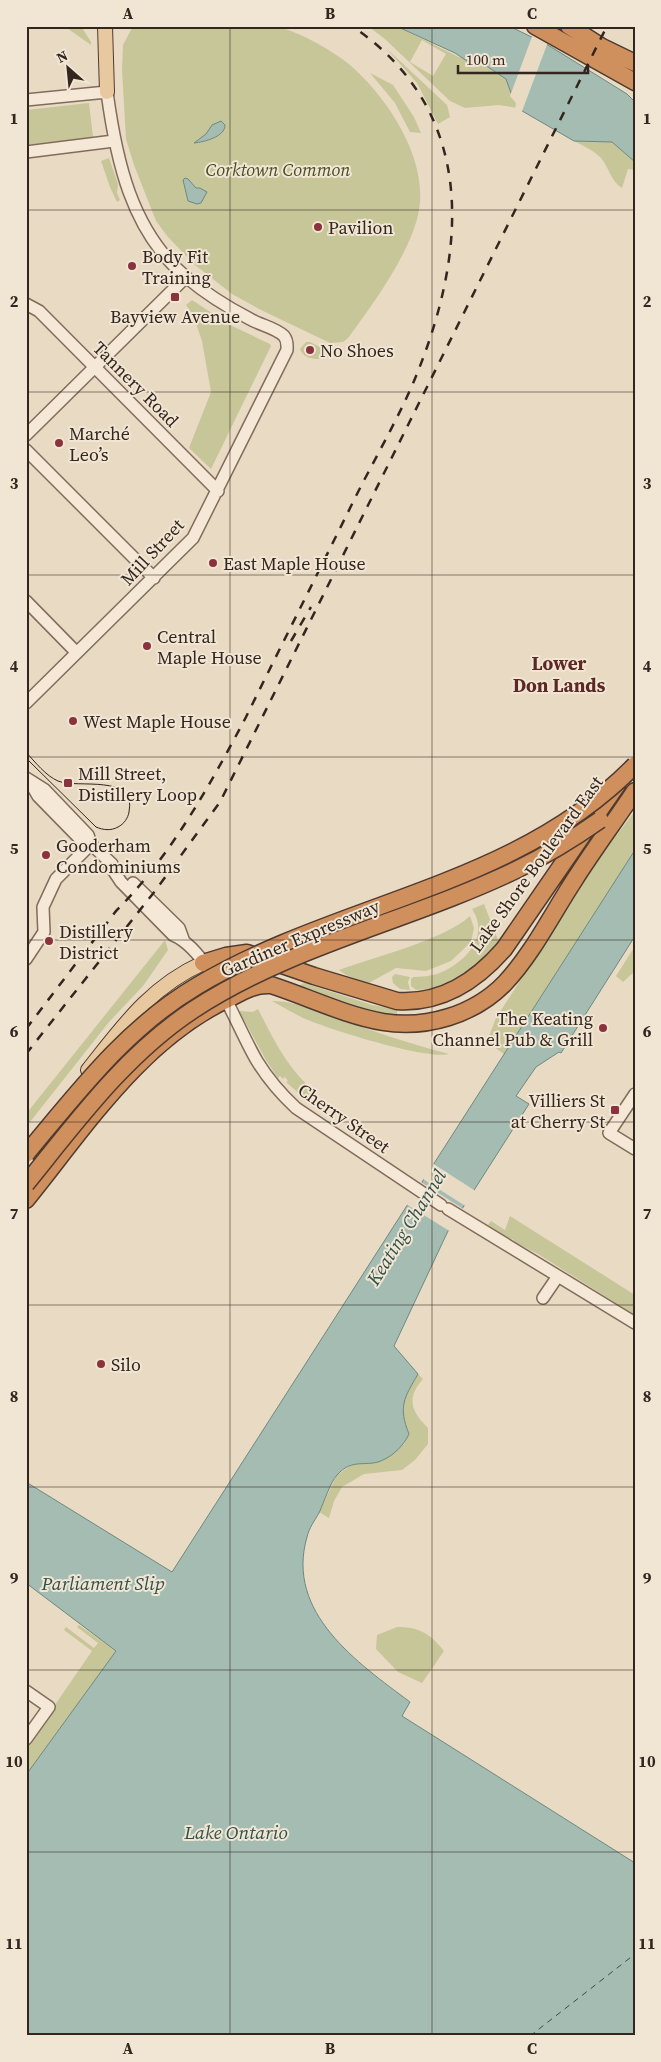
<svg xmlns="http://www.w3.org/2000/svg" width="661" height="2062" viewBox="0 0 661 2062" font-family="'Source Serif 4',serif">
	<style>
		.green { fill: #c6c699; fill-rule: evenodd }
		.water { fill: #a5bcb3; stroke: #6d897f }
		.pier { fill: #e9dac4 }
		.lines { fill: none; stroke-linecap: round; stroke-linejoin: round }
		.ferry { stroke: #30514b; stroke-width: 1; stroke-dasharray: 6 5; stroke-linecap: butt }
		.minor-casing { stroke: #816c5c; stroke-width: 14 }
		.major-casing { stroke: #503b30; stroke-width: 16 }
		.highway-casing { stroke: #503b30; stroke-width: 19 }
		.minor { stroke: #f5e8d6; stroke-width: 11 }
		.major { stroke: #e8c99f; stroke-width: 14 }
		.highway { stroke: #d0905d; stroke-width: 16 }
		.tram { stroke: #33261f; stroke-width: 1 }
		.rail { stroke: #33261f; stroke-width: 2.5; stroke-dasharray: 9 9; stroke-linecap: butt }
		.highway-bridge-casing { stroke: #503b30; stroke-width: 19; stroke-linecap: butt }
		.highway-bridge { stroke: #d0905d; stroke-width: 16 }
		.grid { fill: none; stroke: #33261f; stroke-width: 1; stroke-opacity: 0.55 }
		.poi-dot { fill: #8a333d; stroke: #f1e5d3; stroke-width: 2 }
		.labels { text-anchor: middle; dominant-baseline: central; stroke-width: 4; stroke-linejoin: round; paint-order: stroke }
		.park-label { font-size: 18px; font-style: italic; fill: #484d28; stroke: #f1e5d3 }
		.poi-label { font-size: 18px; fill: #33261f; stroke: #f1e5d3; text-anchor: start }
		.street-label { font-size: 18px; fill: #33261f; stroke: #f1e5d3 }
		.neighbourhood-label { font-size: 19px; font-weight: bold; fill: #5b2823; stroke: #f1e5d3 }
		.water-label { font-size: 19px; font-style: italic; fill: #30514b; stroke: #f1e5d3 }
		.neatline { fill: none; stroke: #33261f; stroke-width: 2 }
		.grid-label { font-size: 16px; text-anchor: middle; font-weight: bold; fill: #33261f }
	</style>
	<rect width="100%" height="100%" fill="#e9dac4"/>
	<!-- green -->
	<path class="green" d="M64 26H81L91 42V45Z
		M133 26C169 26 206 26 243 26 254 26 270 23 280 27 304 35 330 49 350 65 387 97 428 158 419 210 412 251 373 304 348 338L343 342 330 343 259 309 232 294 195 265 168 237 156 221 134 165 126 139 122 70 123 45Z
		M368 26H396L459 57 485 65 506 79 511 93 519 102 517 108 499 105 465 108 450 101 386 40ZM422 40 446 54 433 76 410 62Z
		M386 48 447 105 450 117 438 124 417 83Z
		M370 73 393 85 414 117 421 133 410 132 395 103Z
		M89 103 93 137 26 145V110Z
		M574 141 612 142 635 162V170L628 169 622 188C611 182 609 167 601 158 594 151 584 146 574 141Z
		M109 158 118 184 117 193 120 200 117 202 110 187 101 161Z
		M192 300 230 325 270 344 271 346 211 469 189 448 211 392 202 341 193 315 186 305Z
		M306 342H310L330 352 331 355C322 361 304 361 300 349Z
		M635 811V850L504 1054 490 1044 488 1039 496 1018 602 854Z
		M484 904 498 940V944L468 975 428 992 426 989 416 990 411 986V979L413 977C421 977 430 976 437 974 464 964 491 937 472 909Z
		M470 916 474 928 471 942 451 961 426 971 396 968 367 984 346 975 339 970C374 957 444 940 470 916Z
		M165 940 168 950 143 986 109 1022 26 1127V1114Z
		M635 946V971L623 982 616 976Z
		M395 974 410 977 408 982 410 990 400 989 393 983 392 977Z
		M304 983 372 1005 397 1009V1016L365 1010 296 987Z
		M272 1001C292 1000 314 1011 332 1017 371 1030 409 1044 449 1054 426 1060 328 1029 303 1018 293 1013 283 1007 272 1001Z
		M258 1009C274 1040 287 1068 314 1091L304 1098 286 1082 288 1081 285 1077 283 1079 280 1076 278 1078 266 1060 239 1011 253 1012Z
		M510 1216 635 1295V1315L538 1254 514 1242 513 1239 511 1240 488 1225 491 1221 505 1230Z
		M418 1374 423 1379C406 1398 411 1411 428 1428V1444L415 1460 402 1470 364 1474 342 1487 334 1501 329 1518 319 1512 337 1475 353 1464 382 1461 404 1444 409 1434C398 1407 404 1398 418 1374Z
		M79 1625 116 1651 26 1775V1747L92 1651 64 1630 66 1627 94 1648 98 1643 77 1627Z
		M397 1627C418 1626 431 1634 444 1651L422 1683 398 1672 376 1649 377 1635Z"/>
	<!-- water -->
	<path class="water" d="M396 26H509L548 45 627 94 635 102V162L612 142 574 141 517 108 519 102 511 93 506 79 485 65 467 61 455 53Z
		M221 121 225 125C225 137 204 142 194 143L206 134 212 125Z
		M185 178 188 179 196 188H200L207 192 201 203 197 204 188 201 183 180Z
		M635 850V936L561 1053 559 1052 536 1067 516 1096 529 1104 448 1231 394 1346 418 1374C404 1398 398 1407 409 1434 404 1445 394 1455 383 1460 367 1468 353 1457 337 1475 330 1483 324 1502 319 1513 315 1520 309 1528 307 1537 285 1613 358 1663 410 1702L402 1716 635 1863V2036H26V1775L116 1651 26 1583V1482L172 1572Z"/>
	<!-- pier -->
	<path class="pier" d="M533 34 548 42 521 114 515 110 516 103 510 96Z
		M432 1163 477 1192 467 1207 423 1179Z
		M421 1182 465 1210 451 1232 406 1204Z"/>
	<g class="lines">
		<!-- ferry -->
		<path class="ferry" d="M530 2036 635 1954"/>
		<defs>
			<path id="minor" d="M26 100 107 92C116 159 131 231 186 277 205 293 227 307 250 319 260 325 276 328 284 336 288 341 287 345 287 350L193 538 26 703
				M26 152 114 141
				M26 304 39 311 218 491
				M26 435 186 277
				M26 450 154 578
				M26 601 76 652
				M26 778 45 790 88 835 91 844 112 864
				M30 782 38 796 82 841 91 844
				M107 861 121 882 173 935C211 951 236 1026 257 1061 268 1079 281 1094 296 1108L441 1205
				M133 883 179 928 183 939
				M26 959 44 932 43 907 56 879 91 844
				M635 1094 609 1133 635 1149
				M448 1209 635 1323
				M543 1298 558 1276
				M26 1691 49 1707 26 1739"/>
			<path id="major" d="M105 26 107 92
				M88 1070C123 1026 150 987 203 963"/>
			<path id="highway" d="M535 26 635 82
				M569 26 602 47 635 63
				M203 963 226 956 247 953 314 976 397 1001C442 1004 476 981 504 949L617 785
				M26 1200C86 1126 142 1038 232 997 245 990 256 984 271 985 308 997 344 1015 383 1022 426 1029 474 1015 505 983 533 953 552 914 575 879 594 849 615 821 635 791"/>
		</defs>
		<!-- minor casing -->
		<use href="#minor" class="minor-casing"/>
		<!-- major casing -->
		<use href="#major" class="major-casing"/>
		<!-- highway casing -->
		<use href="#highway" class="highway-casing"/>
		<!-- minor -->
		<use href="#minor" class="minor"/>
		<!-- major -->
		<use href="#major" class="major"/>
		<!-- highway -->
		<use href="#highway" class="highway"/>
		<!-- tram -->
		<path class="tram" d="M26 752C35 762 46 776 58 781 77 789 137 773 129 812 128 818 124 824 118 827 111 831 103 830 96 827L26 758"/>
		<!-- rail -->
		<path class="rail" d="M291 641 311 607
			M26 1029 116 911C171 856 210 785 246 717 282 644 319 571 355 498 374 460 397 421 414 381 467 254 480 113 352 26
			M26 1054 155 891 220 802 607 26"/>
		<defs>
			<path id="highway-bridge" d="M26 1154C78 1092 126 1028 197 986 339 901 515 888 635 765
				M26 1184C77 1121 125 1055 193 1010 292 945 410 921 516 870 545 856 573 839 600 820"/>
		</defs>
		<!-- highway-bridge casing -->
		<use href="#highway-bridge" class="highway-bridge-casing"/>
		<!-- highway-bridge -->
		<use href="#highway-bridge" class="highway-bridge"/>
	</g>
	<!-- grid -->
	<path class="grid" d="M230 26V2036M432 26V2036M26 210H635M26 392H635M26 575H635M26 757H635M26 940H635M26 1122H635M26 1305H635M26 1487H635M26 1670H635M26 1852H635"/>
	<!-- markers -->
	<g class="poi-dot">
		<circle cx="318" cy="227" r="5"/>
		<circle cx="132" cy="266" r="5"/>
		<rect x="170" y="292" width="10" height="10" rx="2.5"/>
		<circle cx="310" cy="350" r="5"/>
		<circle cx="59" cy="443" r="5"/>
		<circle cx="213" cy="563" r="5"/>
		<circle cx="147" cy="646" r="5"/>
		<circle cx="73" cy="721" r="5"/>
		<rect x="63" y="778" width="10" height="10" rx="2.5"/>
		<circle cx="46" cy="855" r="5"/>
		<circle cx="49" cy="941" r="5"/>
		<circle cx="603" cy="1028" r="5"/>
		<rect x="610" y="1105" width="10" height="10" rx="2.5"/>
		<circle cx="101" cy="1364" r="5"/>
	</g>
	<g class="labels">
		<!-- park labels -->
		<g class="park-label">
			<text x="278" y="169">Corktown Common</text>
		</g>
		<!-- poi labels -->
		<g class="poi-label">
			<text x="328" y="227">Pavilion</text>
			<text x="142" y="256">Body Fit<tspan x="142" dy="21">Training</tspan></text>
			<text x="175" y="316" text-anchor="middle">Bayview Avenue</text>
			<text x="320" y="350">No Shoes</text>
			<text x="69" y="433">Marché<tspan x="69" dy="21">Leo’s</tspan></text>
			<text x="223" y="563">East Maple House</text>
			<text x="157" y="636">Central<tspan x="157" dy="21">Maple House</tspan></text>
			<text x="83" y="721">West Maple House</text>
			<text x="78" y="773">Mill Street,<tspan x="78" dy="21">Distillery Loop</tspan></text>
			<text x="56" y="845">Gooderham<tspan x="56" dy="21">Condominiums</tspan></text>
			<text x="59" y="931">Distillery<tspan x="59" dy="21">District</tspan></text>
			<text x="593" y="1018" text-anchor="end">The Keating<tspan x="593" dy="21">Channel Pub &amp; Grill</tspan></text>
			<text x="605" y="1100" text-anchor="end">Villiers St<tspan x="605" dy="21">at Cherry St</tspan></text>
			<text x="111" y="1364">Silo</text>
		</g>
		<!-- street labels -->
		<g class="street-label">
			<text transform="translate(136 384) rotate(45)">Tannery Road</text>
			<text transform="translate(152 552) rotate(-47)">Mill Street</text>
			<text transform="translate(536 864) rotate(-54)">Lake Shore Boulevard East</text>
			<text transform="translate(300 938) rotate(-23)">Gardiner Expressway</text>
			<text transform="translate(344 1118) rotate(35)">Cherry Street</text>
		</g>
		<!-- neighbourhood labels -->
		<g class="neighbourhood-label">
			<text x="559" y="663">Lower<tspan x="559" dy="22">Don Lands</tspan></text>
		</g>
		<!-- water labels -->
		<g class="water-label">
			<text transform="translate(406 1227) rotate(-58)">Keating Channel</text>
			<text x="103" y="1583">Parliament Slip</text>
			<text x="236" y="1832">Lake Ontario</text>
		</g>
	</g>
	<!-- border -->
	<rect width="661" height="2062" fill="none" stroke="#f1e5d3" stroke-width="55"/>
	<!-- north arrow -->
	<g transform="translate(68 68) rotate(333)" stroke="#f1e5d3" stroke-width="4" paint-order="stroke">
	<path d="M0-4L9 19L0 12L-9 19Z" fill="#33261f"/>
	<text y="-8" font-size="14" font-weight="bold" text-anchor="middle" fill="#33261f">N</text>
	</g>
	<!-- scale -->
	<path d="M458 65v8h130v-8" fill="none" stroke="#33261f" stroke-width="2.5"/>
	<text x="466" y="65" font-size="15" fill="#33261f" stroke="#f1e5d3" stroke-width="4" paint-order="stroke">100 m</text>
	<rect x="28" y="28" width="606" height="2006" class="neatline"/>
	<g class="grid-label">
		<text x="128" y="19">A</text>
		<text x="330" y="19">B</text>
		<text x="532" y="19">C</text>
		<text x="14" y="124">1</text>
		<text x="647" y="124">1</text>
		<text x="14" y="307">2</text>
		<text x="647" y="307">2</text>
		<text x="14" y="489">3</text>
		<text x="647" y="489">3</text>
		<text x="14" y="672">4</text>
		<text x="647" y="672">4</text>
		<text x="14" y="854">5</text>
		<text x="647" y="854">5</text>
		<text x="14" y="1037">6</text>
		<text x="647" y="1037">6</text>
		<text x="14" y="1219">7</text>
		<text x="647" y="1219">7</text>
		<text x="14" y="1402">8</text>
		<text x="647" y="1402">8</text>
		<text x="14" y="1584">9</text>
		<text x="647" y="1584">9</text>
		<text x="14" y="1767">10</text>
		<text x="647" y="1767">10</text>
		<text x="14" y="1949">11</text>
		<text x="647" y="1949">11</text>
		<text x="128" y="2054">A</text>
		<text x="330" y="2054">B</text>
		<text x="532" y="2054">C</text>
	</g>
</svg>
